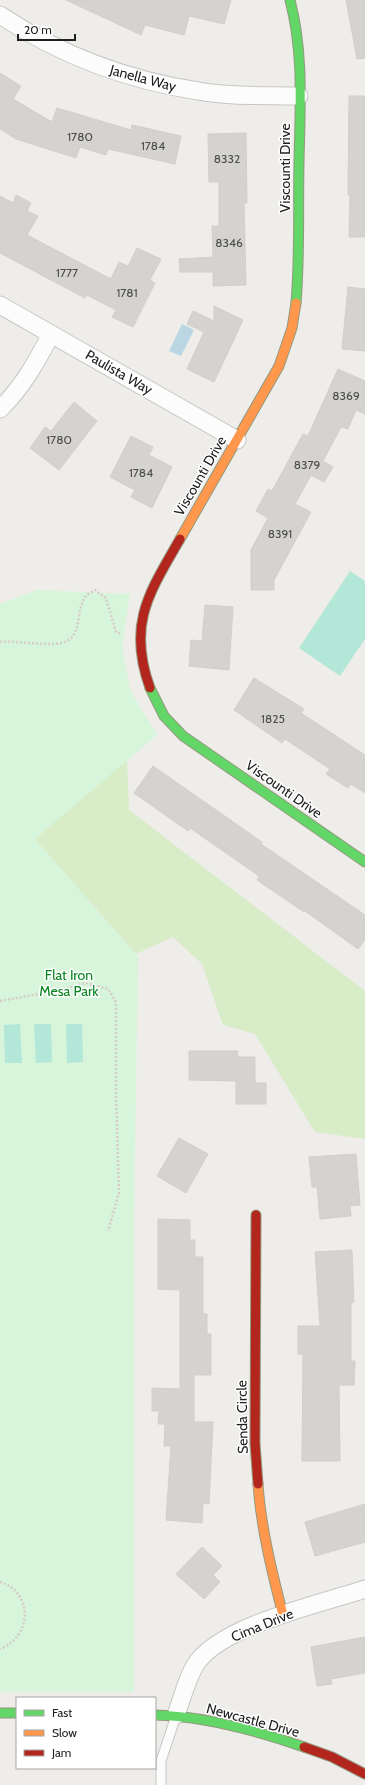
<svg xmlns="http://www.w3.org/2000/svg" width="365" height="1785" viewBox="0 0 365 1785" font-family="Cabin,sans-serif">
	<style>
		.grass { fill: #d7ecc7 }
		.park { fill: #d6f5da }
		.pitch { fill: #b3e7d7 }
		.water { fill: #bbd6e3 }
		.building { fill: #d5d3d0; stroke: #d1cfca }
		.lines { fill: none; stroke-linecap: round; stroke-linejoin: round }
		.lane-casing { stroke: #c7c6c5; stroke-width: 11 }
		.street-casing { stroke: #c7c6c5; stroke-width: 19 }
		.fast-casing { stroke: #94997f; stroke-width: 11 }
		.slow-casing { stroke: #94997f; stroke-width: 11 }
		.jam-casing { stroke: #94997f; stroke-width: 11 }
		.path { stroke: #d8cbc7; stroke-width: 2.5; stroke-dasharray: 2 2; stroke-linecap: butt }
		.lane { stroke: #fcfcfc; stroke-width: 9 }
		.street { stroke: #fcfcfc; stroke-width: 17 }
		.fast { stroke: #63d668; stroke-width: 9 }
		.slow { stroke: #ff974d; stroke-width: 9 }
		.jam { stroke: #b3261e; stroke-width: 9 }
		.labels { text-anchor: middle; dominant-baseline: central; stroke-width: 3; stroke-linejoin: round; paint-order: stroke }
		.number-label { font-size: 12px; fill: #4d4d4c }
		.street-label { font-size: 14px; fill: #202020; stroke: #fff }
		.park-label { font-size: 14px; fill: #088420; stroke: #fff }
	</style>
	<rect width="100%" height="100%" fill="#eeede9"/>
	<!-- grass -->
	<path class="grass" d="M127 760 129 810 365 991V1139L315 1132 255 1034 223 1025 202 964 173 937 136 954 35 839Z"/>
	<!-- park -->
	<path class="park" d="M37 590 130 594 122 646 130 690 157 735 35 839 138 957 134 1215V1692H0V604Z"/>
	<!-- pitch -->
	<path class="pitch" d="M350 571 365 581V639L340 676 299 648Z
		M20 1024 22 1063H5L4 1025Z
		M34 1024H51L52 1062 36 1063Z
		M66 1024H82L83 1062 67 1063Z"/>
	<!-- water -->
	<path class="water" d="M182 324 194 330 181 356 169 351Z"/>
	<!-- building -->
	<path class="building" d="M66 0H231L224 24 189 16 184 35 145 25 141 35Z
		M346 0H365V58L357 59Z
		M0 73 21 86 13 99 52 122 57 108 131 130 132 125 181 136 175 164 108 149 106 155 80 147 76 158 16 139 0 129Z
		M349 96H365V237H349L350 195H348Z
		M246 133 247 203H244L246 285 213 286V272H180L179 259 213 257 212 226H219V182H209L208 134Z
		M16 195 31 203 27 211 38 216 27 235 111 279 119 262 128 266 137 248 161 259 150 280 155 283 133 327 112 317 116 310 87 295 85 298 0 253V196L13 203Z
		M348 287 365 289V351L342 349Z
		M214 306 243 320 214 382 187 369 204 332 187 324 193 311 214 321Z
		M338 369 365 381V414L356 410 348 429 341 427 323 461 333 467 324 482 311 475 295 504 311 512 274 580V590H251V550L268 518 256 511 268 489 272 491 303 434 308 436Z
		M74 402 97 421 59 470 30 448 45 427 51 431Z
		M131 436 153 447 149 455 172 467 152 508 131 497 135 490 110 477Z
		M205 605 233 607 229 670 189 666 191 640 202 641Z
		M254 678 304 709 301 713 365 755V793L351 784 348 788 326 774 330 769 285 739 282 743 234 710Z
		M153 766 262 842 261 844 365 915V940L358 949 305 911 304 912 257 880 259 876 190 828 188 831 134 793Z
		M189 1051H238L237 1057H255V1083H266V1104H236V1081L189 1080Z
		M179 1138 208 1154 186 1193 157 1176Z
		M356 1154 360 1205 350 1206 351 1216 320 1219 317 1187H312L309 1157Z
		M158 1219 190 1220V1240H195V1257H203V1314H207V1334H211V1375H194V1422H213L209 1504 203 1503 202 1523 166 1520 171 1446H164L165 1424H158L159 1411H152V1388L180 1389V1290L158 1289Z
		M352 1250 354 1302 351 1303V1361H355L354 1385H339L340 1461H302L303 1354H298V1326H320L315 1252Z
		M365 1504V1542L315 1556 305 1522Z
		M202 1547 222 1566 213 1575 220 1582 204 1599 176 1574Z
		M365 1637V1673L331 1679 332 1684 317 1686 311 1647Z"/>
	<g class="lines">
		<defs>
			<path id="lane" d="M161 1785V1761L176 1716"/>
			<path id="street" d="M0 15C60 55 127 80 198 91 231 97 266 95 299 96
				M0 305 237 440
				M0 409C22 388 37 361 51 334
				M176 1715C182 1699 188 1674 198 1661 227 1624 320 1604 365 1589"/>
			<path id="fast" d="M290 0C304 53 300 108 299 163 298 210 300 256 296 303
				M150 688 164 716 183 736 365 862
				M0 1713H17
				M155 1715C204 1716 258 1731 304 1747"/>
			<path id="slow" d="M180 539 279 366 292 328 296 303
				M258 1484C261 1528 272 1572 283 1615"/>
			<path id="jam" d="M150 688C127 624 149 593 180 539
				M256 1215 255 1443 258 1484
				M304 1747 332 1757 365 1774"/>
		</defs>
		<!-- lane casing -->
		<use href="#lane" class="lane-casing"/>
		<!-- street casing -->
		<use href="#street" class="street-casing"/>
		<!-- fast casing -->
		<use href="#fast" class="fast-casing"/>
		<!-- slow casing -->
		<use href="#slow" class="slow-casing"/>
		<!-- jam casing -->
		<use href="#jam" class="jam-casing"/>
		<!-- path -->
		<path class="path" d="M0 642C17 640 54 648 67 641 83 633 75 607 87 595 89 593 93 592 95 590L106 598 116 632 120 633
			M0 1001 56 991 86 983 108 989 116 1002V1093L119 1193 108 1231
			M0 1582C34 1592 32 1637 0 1649"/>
		<!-- lane -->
		<use href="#lane" class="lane"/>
		<!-- street -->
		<use href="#street" class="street"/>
		<!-- fast -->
		<use href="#fast" class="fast"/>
		<!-- slow -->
		<use href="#slow" class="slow"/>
		<!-- jam -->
		<use href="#jam" class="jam"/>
	</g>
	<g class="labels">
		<!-- number labels -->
		<g class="number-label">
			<text x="80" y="136">1780</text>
			<text x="153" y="145">1784</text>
			<text x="227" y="158">8332</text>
			<text x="229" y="242">8346</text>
			<text x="67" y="272">1777</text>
			<text x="127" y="292">1781</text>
			<text x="346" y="395">8369</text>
			<text x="59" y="439">1780</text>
			<text x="307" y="464">8379</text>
			<text x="141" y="472">1784</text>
			<text x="280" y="533">8391</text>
			<text x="273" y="718">1825</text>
		</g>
		<!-- street labels -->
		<g class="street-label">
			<text transform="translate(143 78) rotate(15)">Janella Way</text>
			<text transform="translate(285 168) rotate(-90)">Viscounti Drive</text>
			<text transform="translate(119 372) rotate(30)">Paulista Way</text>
			<text transform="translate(200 476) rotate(-60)">Viscounti Drive</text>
			<text transform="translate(284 789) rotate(35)">Viscounti Drive</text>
			<text transform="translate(242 1417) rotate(-91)">Senda Circle</text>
			<text transform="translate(262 1625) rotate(-22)">Cima Drive</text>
			<text transform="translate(253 1720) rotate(15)">Newcastle Drive</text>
		</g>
		<!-- park labels -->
		<g class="park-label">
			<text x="69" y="975">Flat Iron<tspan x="69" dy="16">Mesa Park</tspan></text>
		</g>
	</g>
	<!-- legend -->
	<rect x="16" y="1697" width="140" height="72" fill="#ffffff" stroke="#a6a6a6"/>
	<rect x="24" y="1710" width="20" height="6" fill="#63d668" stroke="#a6a6a6"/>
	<text x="52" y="1717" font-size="12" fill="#202020">Fast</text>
	<rect x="24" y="1730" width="20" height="6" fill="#ff974d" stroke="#a6a6a6"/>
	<text x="52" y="1737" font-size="12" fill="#202020">Slow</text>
	<rect x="24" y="1750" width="20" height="6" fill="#b3261e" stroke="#a6a6a6"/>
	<text x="52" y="1757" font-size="12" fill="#202020">Jam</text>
	<!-- scale -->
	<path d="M18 34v6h57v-6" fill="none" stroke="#202020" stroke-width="2"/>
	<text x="24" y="34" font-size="12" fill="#202020" stroke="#ffffff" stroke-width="3" paint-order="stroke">20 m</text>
</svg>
